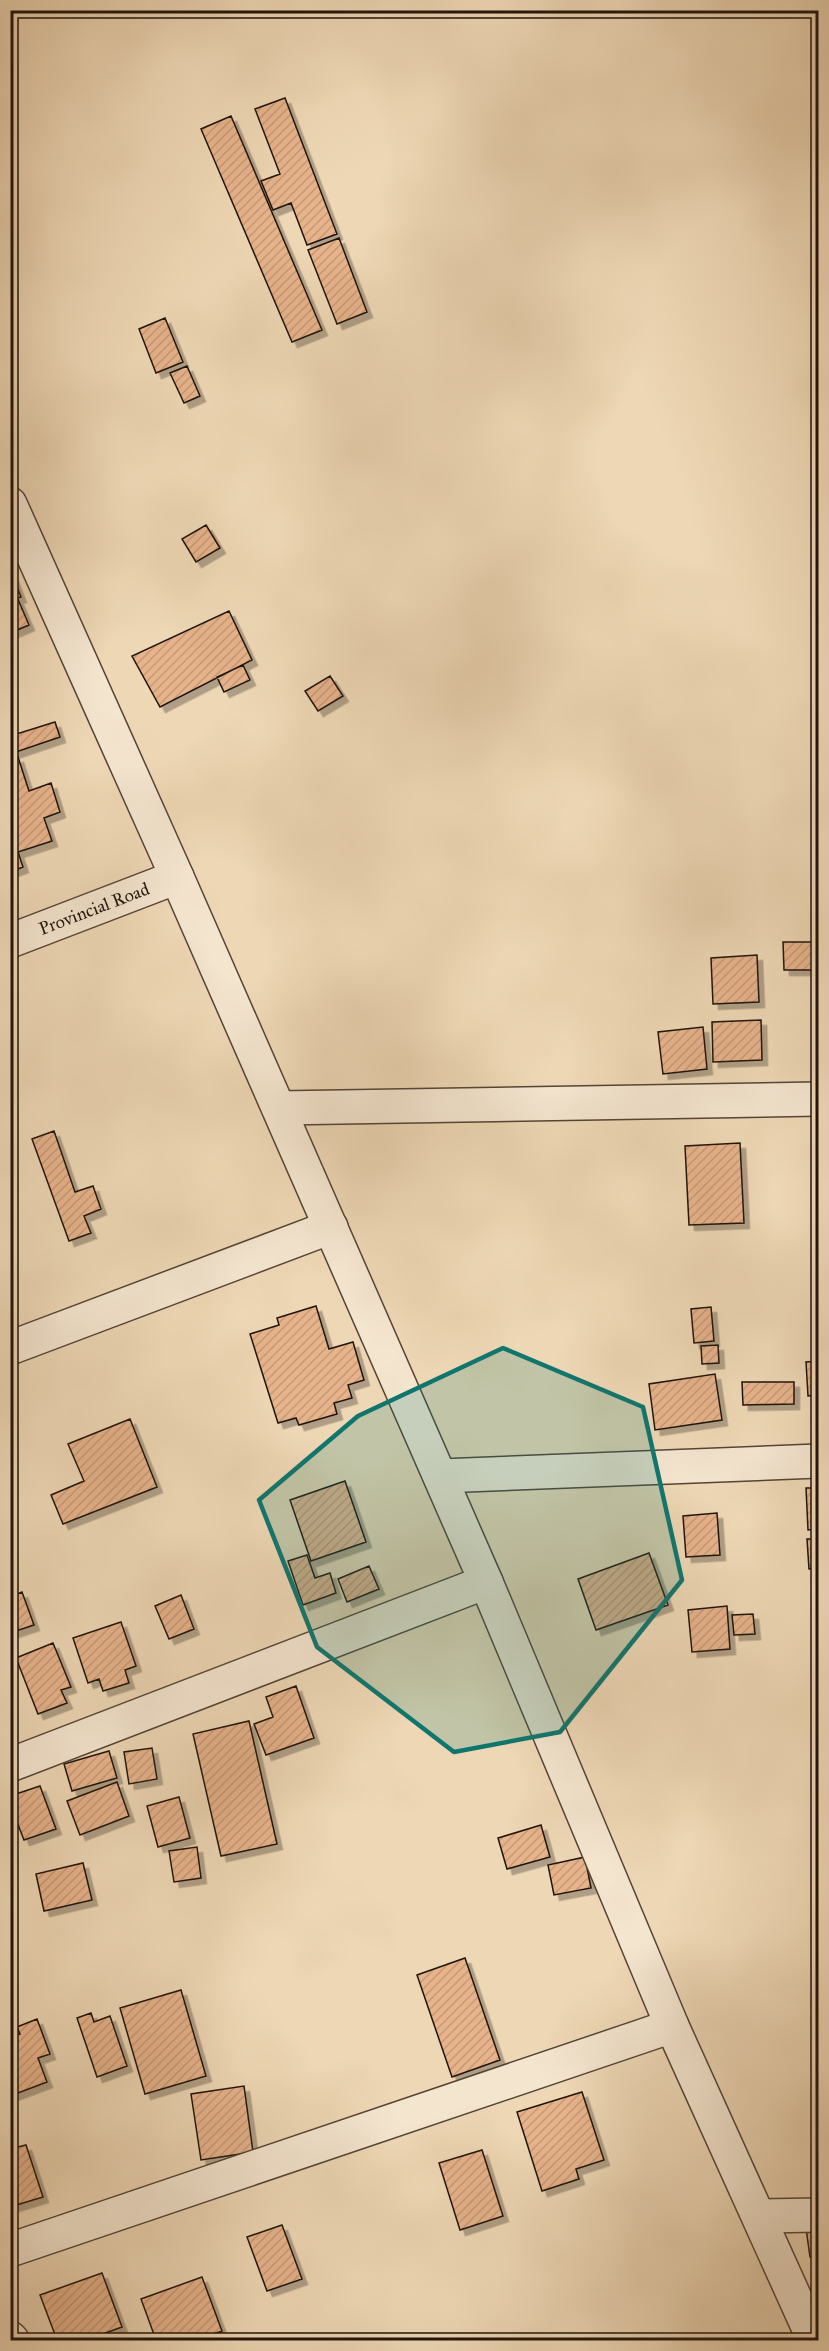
<svg xmlns="http://www.w3.org/2000/svg" width="829" height="2351" viewBox="0 0 829 2351" font-family="'IM FELL Great Primer',serif">
	<style>
		.building { fill: url(#building-hatch); stroke: #1f130c; stroke-width: 1.5; filter: url(#shadow) }
		.lines { fill: none; stroke-linecap: round; stroke-linejoin: round }
		.minor-casing { stroke: #534436; stroke-width: 36 }
		.minor { stroke: #f4e5cf; stroke-width: 33 }
		.marked { fill: #0f766e; fill-opacity: 0.2; stroke: #0f766e; stroke-width: 4.5; stroke-linejoin: round }
		.labels { text-anchor: middle; dominant-baseline: central; stroke-width: 4.5; stroke-linejoin: round; paint-order: stroke }
		.street-label { font-size: 18px; fill: #1f130c; stroke: #f4e5cf }
	</style>
	<defs>
		<pattern id="building-hatch" width="6" height="6" patternUnits="userSpaceOnUse" patternTransform="scale(1.5)"><rect width="6" height="6" fill="#e7b38b"/><path d="M-1 1l2-2M0 6l6-6M5 7l2-2" fill="none" stroke="#c69977"/></pattern>
		<filter id="shadow"><feDropShadow dx="5.5" dy="5.5" stdDeviation="0" flood-color="#0004"/></filter>
	</defs>
	<rect width="100%" height="100%" fill="#eed7b5"/>
	<filter id="stains"><feTurbulence type="fractalNoise" baseFrequency=".00333" numOctaves="4"/><feColorMatrix values="0 0 0 0 .2 0 0 0 0 .09 0 0 0 0 .02 0 0 0 .5 -.17"/></filter>
	<radialGradient id="worn" r=".72"><stop offset=".6" stop-color="#630" stop-opacity="0"/><stop offset="1" stop-color="#630" stop-opacity=".3"/></radialGradient>
	<!-- building -->
	<path class="building" d="M285 98 337 234 307 245 291 203 273 210 261 181 280 174 255 109Z
		M231 116 322 330 292 342 201 129Z
		M339 238 367 312 337 324 308 250Z
		M165 318 183 362 156 373 139 329Z
		M187 366 200 396 184 403 170 373Z
		M206 525 220 548 196 562 182 539Z
		M10 569 21 597 10 600Z
		M17 597 29 625 10 633V600Z
		M229 611 252 660 160 707 132 656Z
		M243 665 250 680 224 692 217 677Z
		M330 676 343 696 318 711 305 691Z
		M55 722 60 737 10 754V736Z
		M18 757 29 791 51 783 60 812 44 818 52 841 18 852 23 867 10 872V759Z
		M783 942H816V970H784Z
		M757 955 759 1002 713 1004 711 958Z
		M761 1020 762 1060 713 1062 712 1022Z
		M703 1027 707 1069 663 1074 658 1032Z
		M54 1131 75 1192 93 1186 101 1209 84 1216 91 1233 69 1241 32 1139Z
		M740 1143 744 1223 689 1225 685 1146Z
		M316 1306 329 1349 353 1342 364 1380 348 1385 352 1398 334 1403 337 1414 299 1425 296 1418 278 1423 250 1334 279 1325 277 1318Z
		M711 1307 714 1341 694 1343 691 1309Z
		M718 1345 719 1363 702 1364 701 1346Z
		M818 1361V1395L808 1396 806 1362Z
		M715 1374 722 1420 655 1430 649 1384Z
		M742 1382H794V1404L743 1405Z
		M130 1419 157 1487 63 1524 51 1495 84 1481 68 1444Z
		M345 1481 366 1542 311 1561 290 1500Z
		M806 1488H818V1529L808 1530Z
		M717 1513 720 1555 686 1557 683 1516Z
		M807 1539H818V1568L809 1569Z
		M649 1553 668 1605 596 1630 578 1579Z
		M307 1555 315 1578 330 1573 336 1593 303 1605 288 1561Z
		M369 1566 379 1589 347 1602 338 1579Z
		M22 1592 34 1625 10 1633V1597Z
		M181 1595 194 1629 169 1639 155 1606Z
		M727 1606 730 1649 692 1652 688 1610Z
		M753 1614 755 1634 734 1635 732 1615Z
		M121 1622 136 1666 125 1670 129 1683 103 1691 99 1679 88 1683 73 1638Z
		M53 1643 71 1687 61 1690 67 1703 38 1714 16 1658Z
		M296 1686 314 1738 266 1755 254 1724 273 1717 266 1697Z
		M249 1721 277 1844 221 1856 193 1734Z
		M152 1748 157 1779 129 1784 124 1752Z
		M109 1751 117 1778 72 1791 64 1764Z
		M117 1782 129 1816 80 1835 67 1801Z
		M40 1786 56 1829 24 1840 10 1804V1796Z
		M179 1797 190 1838 158 1847 147 1806Z
		M541 1825 550 1857 507 1869 498 1838Z
		M197 1847 201 1878 174 1882 169 1851Z
		M585 1857 591 1888 554 1895 548 1865Z
		M83 1863 92 1900 44 1911 36 1874Z
		M465 1958 500 2060 452 2077 417 1975Z
		M181 1990 206 2076 145 2094 120 2008Z
		M91 2013 94 2022 110 2016 127 2066 97 2077 77 2018Z
		M37 2019 50 2054 38 2058 47 2082 10 2096V2037L20 2034 17 2027Z
		M244 2086 253 2152 201 2160 191 2094Z
		M582 2092 604 2160 576 2169 579 2179 542 2191 517 2112Z
		M26 2145 43 2197 10 2207V2149Z
		M482 2150 503 2216 460 2230 439 2163Z
		M818 2219V2256L810 2257 805 2221Z
		M282 2225 302 2279 267 2291 247 2237Z
		M102 2273 122 2327 86 2340H57L40 2295Z
		M202 2277 222 2331 197 2340H156L141 2299Z"/>
	<g class="lines">
		<defs>
			<g id="minor">
				<path d="M10 504 177 877 486 1582 672 2026 814 2340"/>
				<path id="s1" d="M10 941 177 877"/>
				<path d="M279 1108 818 1099"/>
				<path d="M10 1348 331 1227"/>
				<path d="M440 1476 818 1461"/>
				<path d="M10 1765 486 1582"/>
				<path d="M759 2216 818 2215"/>
				<path d="M10 2250 672 2026"/>
				<path d="M10 2338 12 2340"/>
			</g>
		</defs>
		<!-- minor casing -->
		<use href="#minor" class="minor-casing"/>
		<!-- minor -->
		<use href="#minor" class="minor"/>
	</g>
	<!-- marked area -->
	<path class="marked" d="M503 1348 643 1407 682 1580 560 1732 454 1752 317 1647 259 1500 358 1416Z"/>
	<g class="labels">
		<!-- street labels -->
		<g class="street-label">
			<text stroke="none"><textPath href="#s1" startOffset="90">Provincial Road</textPath></text>
		</g>
	</g>
	<!-- margin -->
	<rect width="829" height="2351" fill="none" stroke="#eed7b5" stroke-width="36"/>
	<rect x="12" y="12" width="805" height="2327" fill="none" stroke="#1f130c" stroke-width="3"/>
	<rect x="18" y="18" width="793" height="2315" fill="none" stroke="#1f130c" stroke-width="1.5"/>
	<rect width="100%" height="100%" filter="url(#stains)"/>
	<rect width="100%" height="100%" fill="url(#worn)"/>
</svg>
